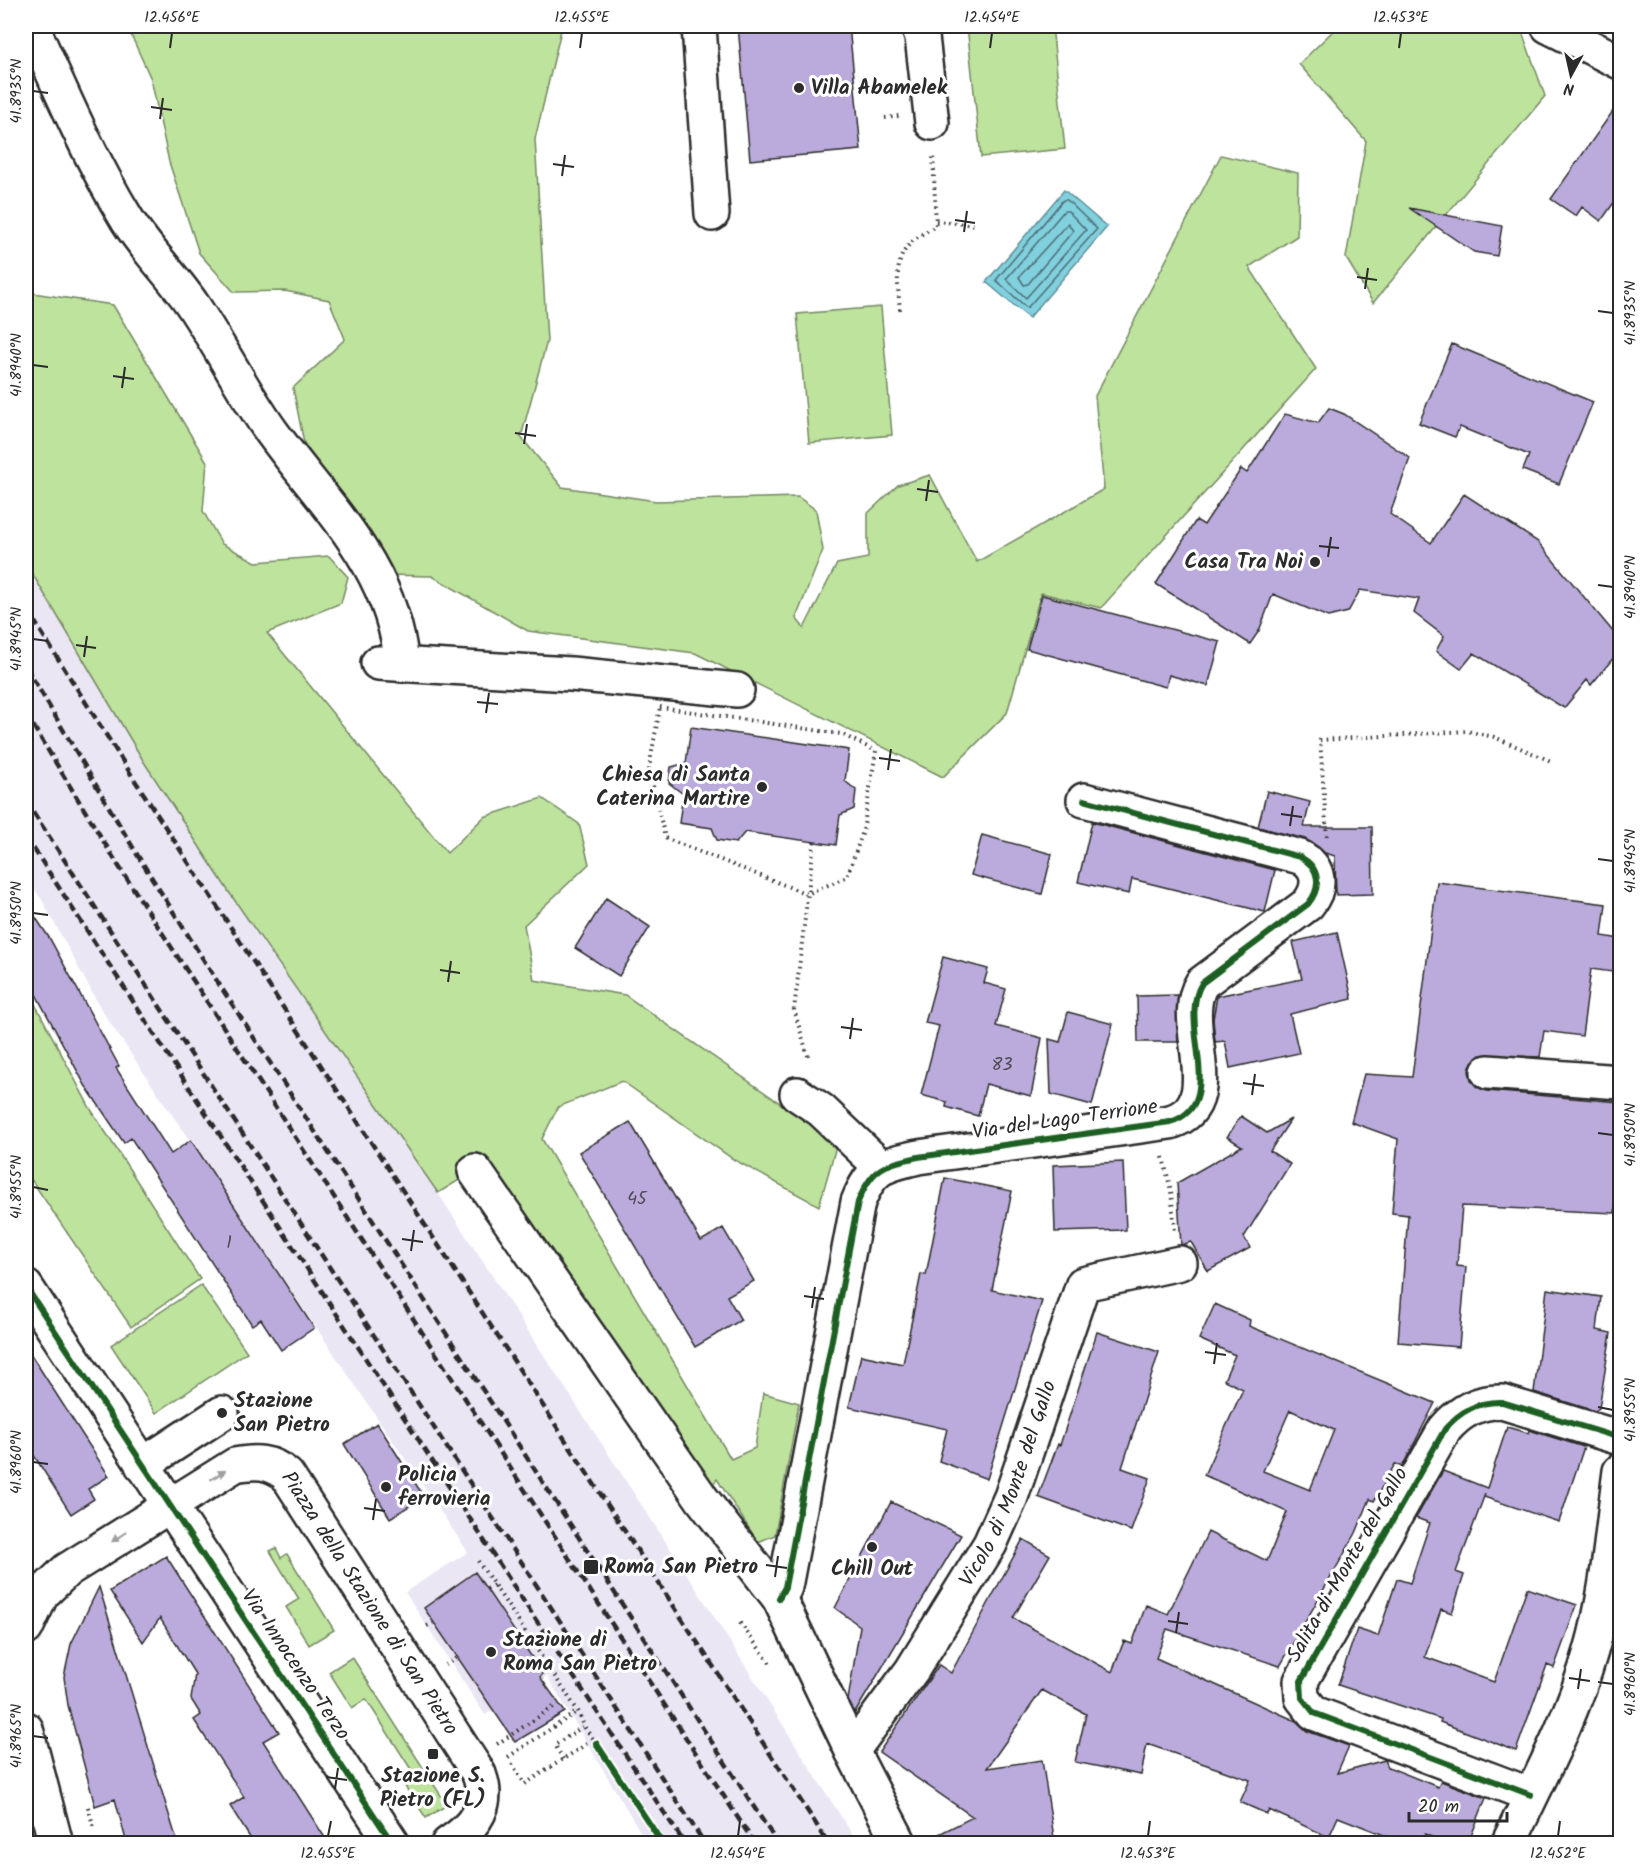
<svg xmlns="http://www.w3.org/2000/svg" width="1646" height="1869" viewBox="0 0 1646 1869" font-family="Kalam,sans-serif">
	<style>
		.built { fill: #ebe6f4 }
		.green { fill: #bee39d; stroke: #748764; stroke-width: 1.5 }
		.water { fill: #81d0de; stroke: #5f8e96; stroke-width: 1.5 }
		.lines { fill: none; stroke-linecap: round; stroke-linejoin: round }
		.shore { stroke: #4d6d73; stroke-width: 1.5 }
		.building { fill: #bbabdc; stroke: #2b2b2b; stroke-width: 1.5; fill-rule: evenodd }
		.minor-casing { stroke: #2b2b2b; stroke-width: 38 }
		.path { stroke: #2b2b2b; stroke-width: 4; stroke-dasharray: 1.5 4.5; stroke-linecap: butt }
		.minor { stroke: #fff; stroke-width: 33 }
		.rail { stroke: #2b2b2b; stroke-width: 4.5; stroke-dasharray: 9 4.5; stroke-linecap: butt }
		.cycleway-casing { stroke: #fff; stroke-width: 10 }
		.cycleway { stroke: #1b5e20; stroke-width: 6 }
		.oneway { fill: #a0a0a0 }
		.ticks { fill: none; stroke: #2b2b2b; stroke-width: 2 }
		.poi-dot { fill: #2b2b2b; stroke: #fff; stroke-width: 2 }
		.labels { text-anchor: middle; dominant-baseline: central; stroke-width: 6; stroke-linejoin: round; paint-order: stroke }
		.number-label { font-size: 18px; fill: #4f4b57 }
		.poi-label { font-size: 21px; font-weight: bold; fill: #2b2b2b; stroke: #fff; text-anchor: start }
		.street-label { font-size: 21px; fill: #2b2b2b; stroke: #fff }
		.neatline { fill: none; stroke: #2b2b2b; stroke-width: 2 }
		.ticks-label { font-size: 15px; text-anchor: middle; fill: #2b2b2b }
	</style>
	<rect width="100%" height="100%" fill="#fff"/>
	<filter id="ink" filterUnits="userSpaceOnUse"><feTurbulence type="fractalNoise" baseFrequency=".0167" numOctaves="2"/><feDisplacementMap in="SourceGraphic" scale="12" xChannelSelector="R" yChannelSelector="G"/><feConvolveMatrix kernelMatrix="1 2 1 2 8 2 1 2 1" color-interpolation-filters="sRGB"/></filter>
	<g filter="url(#ink)">
		<!-- built -->
		<path class="built" d="M26 563 144 762 231 895 438 1193 699 1593 858 1843H647L547 1676 485 1715 427 1626 405 1592 468 1552 102 1011 42 900 26 877Z"/>
		<!-- green -->
		<path class="green" d="M127 26H562L535 139 547 341 521 437 562 487 656 501 798 497 816 510 823 550 796 618 804 628 837 564 868 558V513L898 485 930 475 977 562 1104 489 1095 396 1221 155 1298 173 1297 236 1249 267 1316 369 1101 608 1041 593 1007 713 943 777 695 653 528 631 432 576 387 575 304 443 293 388 345 339 329 300 285 291 234 292 199 253 169 162 151 79Z
			M967 26H1052L1065 149 981 157Z
			M1338 26H1520L1545 96 1373 303 1346 258 1366 141 1299 64Z
			M26 292 113 305 207 462 203 511 222 544 256 562 329 556 348 577 341 603 267 633 447 853 484 817 542 798 579 824 589 864 524 925 534 980 625 995 837 1143 819 1206 733 1159 622 1081 558 1107 542 1139 731 1459 755 1448 763 1393 799 1403 775 1535 758 1542 717 1479 702 1499 474 1171 438 1193 231 895 144 762 26 563Z
			M881 307 892 435 809 443 797 314Z
			M26 987 90 1108 200 1279 131 1327 30 1178 26 1165Z
			M201 1285 247 1352 156 1413 111 1345Z
			M276 1548 281 1558 287 1554 334 1630 309 1645 286 1607 299 1599 270 1551Z
			M352 1657 447 1805 426 1818 404 1785 416 1777 366 1699 352 1708 329 1672Z"/>
		<!-- water -->
		<path class="water" d="M1064 190 1107 227 1029 318 986 282Z"/>
		<g class="lines">
			<!-- shore -->
			<path class="shore" d="M1063 200H1067L1097 229 1027 308 996 280Z
				M1064 211H1068L1086 230 1026 298 1006 279Z
				M1068 223 1073 231 1028 284 1024 285 1019 277Z"/>
		</g>
		<!-- building -->
		<path class="building" d="M738 26H849L861 150 750 160Z
			M1620 101V194L1601 221 1582 207 1576 216 1551 199Z
			M1409 208 1502 226 1497 256 1474 252Z
			M1452 344 1593 402 1559 484 1523 470 1529 455 1460 427 1455 437 1419 423Z
			M1329 408 1344 414 1410 458 1390 514 1431 543 1464 494 1538 542 1620 640V650L1591 685 1587 680 1564 708 1474 653 1461 669 1436 651 1444 636 1414 613 1419 599 1360 590 1348 612 1328 617 1273 594 1259 631 1250 644 1156 584 1196 520 1204 525 1241 469 1247 473 1285 414 1318 423Z
			M1042 595 1220 642 1208 686 1169 675 1166 687 1027 649Z
			M691 727 849 750 845 781 856 790 854 809 840 815 836 845 745 832 736 843 717 840 712 828 679 823 683 794 669 783 671 767 686 763Z
			M1267 791 1310 802 1304 827H1372L1373 894 1336 895 1335 856 1325 853 1305 839 1258 827Z
			M1092 822 1275 870 1265 912 1132 879 1129 894 1078 882Z
			M982 835 1052 854 1042 894 971 875Z
			M1437 882 1606 904 1602 936 1620 939V973L1591 969 1582 1036 1544 1031 1540 1057 1480 1055 1472 1062 1469 1071 1471 1080 1477 1087 1487 1091 1620 1102V1150L1615 1213 1462 1206 1457 1266 1466 1267 1459 1347 1398 1342 1408 1215 1392 1213 1398 1139 1351 1122 1364 1074 1412 1077Z
			M606 898 650 927 619 976 575 948Z
			M26 903 50 939 119 1066 116 1068 171 1154 191 1140 314 1328 281 1350 261 1319 252 1325 131 1138 124 1143 85 1085 26 976Z
			M1337 932 1352 999 1290 1014 1299 1053 1230 1068 1225 1041 1215 1042 1213 1019 1217 996 1302 979 1293 942Z
			M943 957 988 969 984 983 1006 989 996 1026 1042 1038 1031 1096 986 1084 978 1116 946 1107 947 1102 921 1095 939 1026 925 1023Z
			M1178 995V1042H1138L1137 996Z
			M1068 1012 1113 1024 1092 1105 1051 1094 1049 1039 1060 1042Z
			M1241 1116 1267 1133 1291 1119 1270 1151 1290 1164 1244 1237 1250 1248 1208 1271 1191 1242 1181 1245 1177 1183 1242 1146 1227 1137Z
			M630 1122 701 1241 723 1228 754 1281 727 1296 741 1320 695 1347 579 1152Z
			M1123 1162 1126 1230 1055 1232 1053 1165Z
			M945 1178 1012 1191 992 1290 1042 1301 987 1479 939 1461 947 1429 849 1407 861 1355 903 1364 921 1274 926 1275Z
			M1547 1289 1601 1297 1597 1330 1611 1333 1599 1408 1595 1411 1534 1392Z
			M1215 1304 1250 1320 1249 1326 1435 1403 1402 1467 1395 1464 1374 1501 1370 1499 1356 1533 1280 1666 1167 1629 1156 1658 1296 1721 1307 1731 1349 1746 1337 1773 1385 1760 1388 1767 1438 1787 1441 1781 1486 1798 1468 1844H1447L1425 1834 1422 1844H1407L1338 1817 1329 1837 1269 1810 1267 1814 1240 1802 1250 1780 1147 1744 1141 1775 1075 1762 1086 1714 1042 1690 987 1768 1042 1760 1055 1844H919L973 1817 879 1752 939 1665 951 1673 1023 1539 1050 1555 1013 1618 1112 1672 1124 1641 1132 1644 1146 1605 1168 1614 1208 1532 1267 1561 1287 1512 1204 1475 1243 1389 1224 1380 1235 1355 1199 1339ZM1290 1410 1334 1430 1310 1490 1263 1471Z
			M1097 1332 1159 1352 1122 1468 1150 1478 1131 1531 1038 1497 1058 1444 1060 1445Z
			M26 1347 109 1476 88 1489 94 1499 71 1514 26 1443Z
			M377 1423 424 1497 390 1518 344 1444Z
			M1507 1427 1528 1433 1529 1430 1584 1447 1559 1522 1484 1497 1485 1494 1456 1572 1464 1575 1452 1613 1441 1609 1425 1657 1494 1682 1527 1588 1577 1605 1554 1668 1547 1665 1516 1751 1440 1722 1441 1719 1338 1685 1357 1629 1378 1636 1397 1579 1410 1583 1430 1523 1416 1518 1443 1471 1487 1488Z
			M891 1502 961 1535 855 1713 848 1700 860 1626 835 1608Z
			M166 1556 279 1732 263 1741 329 1844H254L230 1806 244 1797 194 1720 201 1715 191 1699 195 1674 160 1618 143 1642 110 1591Z
			M475 1572 543 1674 540 1677 565 1712 515 1742 424 1608Z
			M99 1587 178 1844H127L115 1799 95 1806 68 1705 64 1677 71 1644Z"/>
		<g class="lines">
			<defs>
				<g id="minor">
					<path d="M32 26C61 92 90 159 128 221 147 251 174 277 194 307 221 348 243 391 271 431 326 507 392 565 402 665"/>
					<path d="M699 26 712 214"/>
					<path d="M918 26 922 37 932 123"/>
					<path d="M1548 26 1620 62"/>
					<path d="M378 663 571 674 737 690"/>
					<path d="M1488 1072 1620 1082"/>
					<path d="M797 1094 821 1110 881 1167"/>
					<path d="M475 1171 702 1499 779 1598 852 1751 900 1844"/>
					<path d="M26 1287 393 1844"/>
					<path d="M142 1465 222 1413"/>
					<path d="M779 1598 785 1587 858 1202C872 1167 883 1165 918 1157L1170 1122C1230 1104 1176 1023 1202 983L1308 904C1322 887 1320 867 1300 857L1084 800"/>
					<path id="s1" d="M26 1628 42 1594 67 1570 235 1465C255 1461 271 1461 287 1475L479 1774C491 1806 474 1827 448 1844"/>
					<path d="M26 1729 56 1844"/>
					<path id="s2" d="M852 1751 912 1670 990 1544 1011 1497 1083 1284 1180 1263"/>
					<path d="M1531 1795 1314 1713 1302 1698 1301 1681 1445 1429C1460 1411 1478 1401 1502 1402L1620 1438"/>
					<path d="M1508 1844C1538 1781 1572 1718 1591 1651 1608 1593 1612 1531 1620 1471"/>
				</g>
			</defs>
			<!-- minor casing -->
			<use href="#minor" class="minor-casing"/>
			<!-- path -->
			<path class="path" d="M885 118 899 116
				M936 221 976 225
				M900 310C896 266 893 248 936 226L933 153
				M660 707 841 734 876 751 863 831 847 877 807 894 665 838 649 768Z
				M1327 836 1320 740 1467 731 1494 737 1551 761
				M808 1056 794 1010 814 842
				M1163 1157 1171 1191 1175 1232
				M478 1561 578 1711 584 1726 596 1743
				M487 1589 494 1585
				M740 1623 772 1666
				M427 1626 433 1623
				M525 1646 532 1642
				M445 1665 457 1658
				M497 1744 555 1706
				M508 1757 578 1711
				M563 1759 555 1745 584 1726
				M512 1764 525 1784 588 1743
				M88 1807 94 1828"/>
			<!-- minor -->
			<use href="#minor" class="minor"/>
			<!-- rail -->
			<path class="rail" d="M26 608 134 779 829 1844
				M26 667 138 856 217 981 778 1844
				M26 714 118 865 755 1844
				M26 801 705 1844
				M26 837 530 1611 685 1844"/>
			<defs>
				<path id="cycleway" d="M26 1287 393 1844
					M779 1598 785 1587 858 1202C872 1167 883 1165 918 1157L1170 1122C1230 1104 1176 1023 1202 983L1308 904C1322 887 1320 867 1300 857L1084 800
					M596 1743 663 1844
					M1531 1795 1314 1713 1302 1698 1301 1681 1445 1429C1460 1411 1478 1401 1502 1402L1620 1438"/>
			</defs>
			<!-- cycleway casing -->
			<use href="#cycleway" class="cycleway-casing"/>
			<!-- cycleway -->
			<use href="#cycleway" class="cycleway"/>
		</g>
		<!-- one-way arrows -->
		<defs><path id="oneway-solid" d="M-6-.8H1V-3.2L6.5 0L1 3.2V.8H-6Z" transform="scale(1.5)"/></defs>
		<g class="oneway">
			<use href="#oneway-solid" transform="translate(218 1475) rotate(-32)"/>
			<use href="#oneway-solid" transform="translate(119 1537) rotate(147)"/>
		</g>
	</g>
	<!-- ticks -->
	<path class="ticks" d="M170 48 172 33M580 48 582 33M990 48 992 33M1399 48 1401 33M33 91 48 93M151 107 172 110M160 119 163 98M553 164 574 167M562 176 565 155M955 220 975 223M964 232 967 211M1357 277 1377 280M1365 289 1368 268M1598 311 1613 313M33 365 48 367M113 376 134 379M122 388 125 367M515 433 536 436M524 444 527 424M917 489 938 492M926 501 929 480M1319 546 1339 548M1328 557 1331 537M1598 585 1613 587M33 639 48 641M76 645 96 648M84 657 87 636M477 702 498 704M486 713 489 693M879 758 900 761M888 770 891 749M1281 814 1302 817M1290 826 1293 806M1598 859 1613 861M33 913 48 915M440 970 460 973M448 982 451 961M841 1027 862 1030M850 1039 853 1018M1243 1083 1264 1086M1252 1095 1255 1074M1598 1133 1613 1135M33 1187 48 1190M402 1239 423 1242M411 1251 414 1230M804 1296 824 1299M812 1308 815 1287M1205 1352 1226 1355M1214 1364 1217 1343M1598 1407 1613 1410M33 1462 48 1464M364 1508 385 1511M373 1520 376 1499M766 1565 787 1568M775 1577 778 1556M1168 1621 1188 1624M1176 1633 1179 1612M1569 1678 1590 1681M1598 1682 1613 1684M1578 1689 1581 1669M33 1736 48 1738M326 1777 347 1780M335 1789 338 1768M328 1836 331 1821M738 1836 740 1821M1148 1836 1150 1821M1558 1836 1560 1821"/>
	<!-- markers -->
	<g class="poi-dot">
		<circle cx="799" cy="88" r="6"/>
		<circle cx="1315" cy="562" r="6"/>
		<circle cx="762" cy="787" r="6"/>
		<circle cx="222" cy="1413" r="6"/>
		<circle cx="386" cy="1487" r="6"/>
		<circle cx="872" cy="1547" r="6"/>
		<rect x="583" y="1559" width="16" height="16" rx="3"/>
		<circle cx="491" cy="1652" r="6"/>
		<rect x="427" y="1748" width="12" height="12" rx="3"/>
	</g>
	<g class="labels">
		<!-- number labels -->
		<g class="number-label">
			<text x="1002" y="1065">83</text>
			<text x="637" y="1199">45</text>
			<text x="229" y="1243">1</text>
		</g>
		<!-- poi labels -->
		<g class="poi-label">
			<text x="811" y="88">Villa Abamelek</text>
			<text x="1303" y="562" text-anchor="end">Casa Tra Noi</text>
			<text x="750" y="775" text-anchor="end">Chiesa di Santa<tspan x="750" dy="24">Caterina Martire</tspan></text>
			<text x="234" y="1401">Stazione<tspan x="234" dy="24">San Pietro</tspan></text>
			<text x="398" y="1475">Policia<tspan x="398" dy="24">ferrovieria</tspan></text>
			<text x="604" y="1567">Roma San Pietro</text>
			<text x="872" y="1569" text-anchor="middle">Chill Out</text>
			<text x="503" y="1640">Stazione di<tspan x="503" dy="24">Roma San Pietro</tspan></text>
			<text x="433" y="1776" text-anchor="middle">Stazione S.<tspan x="433" dy="24">Pietro (FL)</tspan></text>
		</g>
		<!-- street labels -->
		<g class="street-label">
			<text transform="translate(1065 1120) rotate(-8)">Via del Lago Terrione</text>
			<text stroke="none"><textPath href="#s2" startOffset="312">Vicolo di Monte del Gallo</textPath></text>
			<text transform="translate(1348 1565) rotate(-60)">Salita di Monte del Gallo</text>
			<text stroke="none"><textPath href="#s1" startOffset="478">Piazza della Stazione di San Pietro</textPath></text>
			<text transform="translate(295 1665) rotate(56)">Via Innocenzo Terzo</text>
		</g>
	</g>
	<!-- margin -->
	<rect width="1646" height="1869" fill="none" stroke="#fff" stroke-width="66"/>
	<!-- north arrow -->
	<g transform="translate(1571 75) rotate(188)" stroke="#ffffff" stroke-width="4.5" paint-order="stroke">
	<path d="M0-4.5L10 22L0 15L-10 22Z" fill="#2b2b2b"/>
	<text y="-9" font-size="16" font-weight="bold" text-anchor="middle" fill="#2b2b2b">N</text>
	</g>
	<!-- scale -->
	<path d="M1409 1812v9h98v-9" fill="none" stroke="#2b2b2b" stroke-width="3"/>
	<text x="1418" y="1812" font-size="18" fill="#2b2b2b" stroke="#ffffff" stroke-width="4.5" paint-order="stroke">20 m</text>
	<rect x="33" y="33" width="1580" height="1803" class="neatline"/>
	<g class="ticks-label">
		<text x="172" y="22">12.456°E</text>
		<text x="582" y="22">12.455°E</text>
		<text x="992" y="22">12.454°E</text>
		<text x="1401" y="22">12.453°E</text>
		<text transform="translate(16 91) rotate(-90)" y="5">41.8935°N</text>
		<text transform="translate(1630 313) rotate(-90)" y="5">41.8935°N</text>
		<text transform="translate(16 365) rotate(-90)" y="5">41.8940°N</text>
		<text transform="translate(1630 587) rotate(-90)" y="5">41.8940°N</text>
		<text transform="translate(16 639) rotate(-90)" y="5">41.8945°N</text>
		<text transform="translate(1630 861) rotate(-90)" y="5">41.8945°N</text>
		<text transform="translate(16 913) rotate(-90)" y="5">41.8950°N</text>
		<text transform="translate(1630 1135) rotate(-90)" y="5">41.8950°N</text>
		<text transform="translate(16 1187) rotate(-90)" y="5">41.8955°N</text>
		<text transform="translate(1630 1410) rotate(-90)" y="5">41.8955°N</text>
		<text transform="translate(16 1462) rotate(-90)" y="5">41.8960°N</text>
		<text transform="translate(1630 1684) rotate(-90)" y="5">41.8960°N</text>
		<text transform="translate(16 1736) rotate(-90)" y="5">41.8965°N</text>
		<text x="328" y="1858">12.455°E</text>
		<text x="738" y="1858">12.454°E</text>
		<text x="1148" y="1858">12.453°E</text>
		<text x="1558" y="1858">12.452°E</text>
	</g>
</svg>
